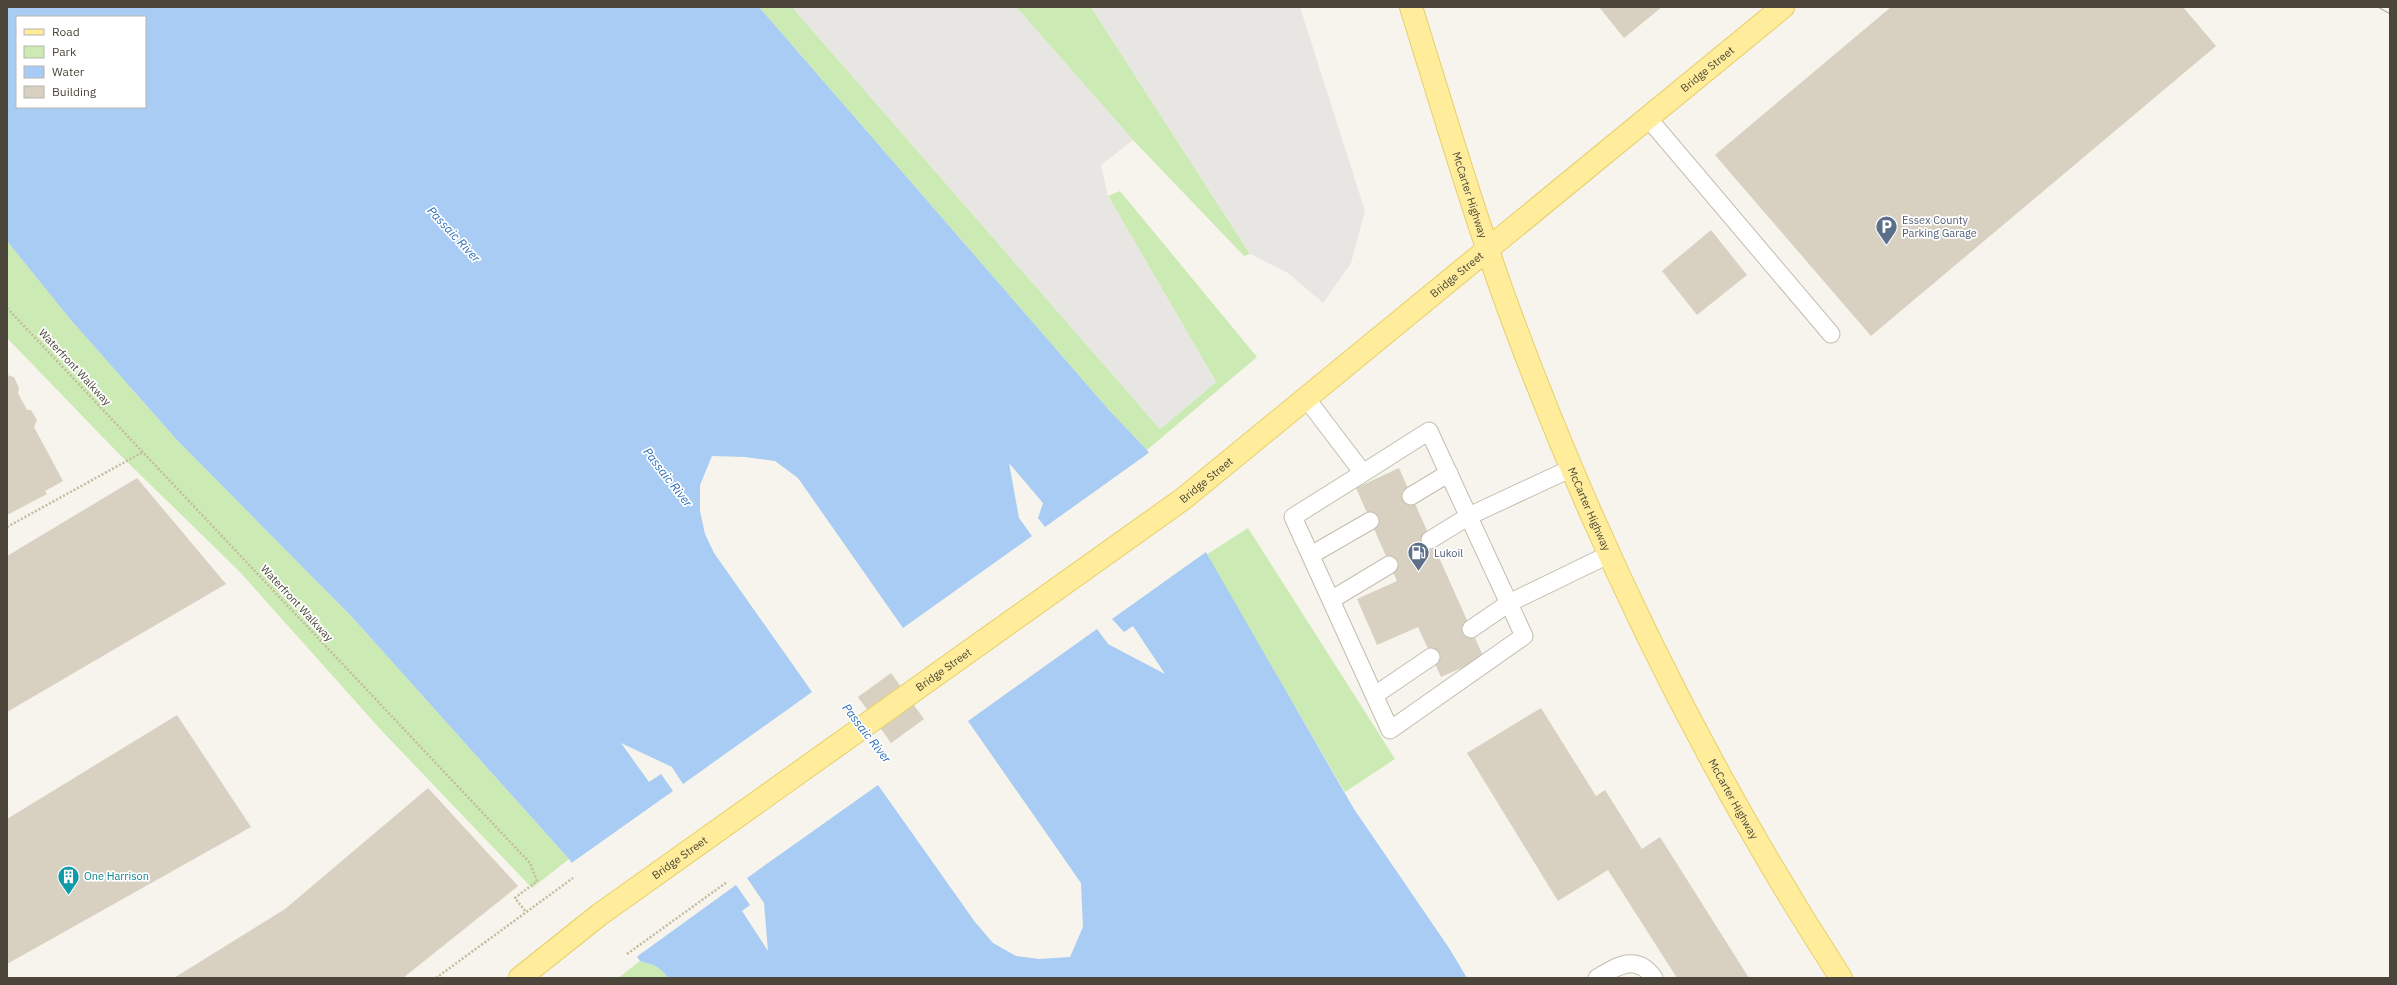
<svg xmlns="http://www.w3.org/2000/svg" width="2397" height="985" viewBox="0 0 2397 985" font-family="'IBM Plex Sans',sans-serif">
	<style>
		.green { fill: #ccebb4 }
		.parking { fill: #e8e6e3 }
		.water { fill: #a8ccf3; fill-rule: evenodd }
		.pier { fill: #f6f4ec }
		.building { fill: #d8d1c1 }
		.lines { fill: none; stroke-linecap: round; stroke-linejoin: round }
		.lane-casing { stroke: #c2bdae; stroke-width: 19 }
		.primary-casing { stroke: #e7cf69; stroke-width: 24 }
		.path { stroke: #c4bb9e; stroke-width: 2.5; stroke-dasharray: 2 2; stroke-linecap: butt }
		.lane { stroke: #fff; stroke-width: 17 }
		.primary { stroke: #ffed9c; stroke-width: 22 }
		.tram { stroke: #9a9a9a; stroke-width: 1 }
		.labels { text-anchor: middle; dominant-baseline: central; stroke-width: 3.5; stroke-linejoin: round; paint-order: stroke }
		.street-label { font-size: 11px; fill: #4b4639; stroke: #fff }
		.service-label { font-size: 11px; fill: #4e5e75; stroke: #fff; text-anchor: start }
		.culture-label { font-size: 11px; fill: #0d838f; stroke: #fff; text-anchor: start }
		.water-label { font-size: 12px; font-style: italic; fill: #2e70bb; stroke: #fff }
	</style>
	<rect width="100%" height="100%" fill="#f6f4ec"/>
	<!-- green -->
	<path class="green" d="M759 7H792L1160 429 1216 382 1108 196 1120 191 1257 357 1147 450 1109 410Z
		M1016 7H1091L1250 254 1244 256 1133 140Z
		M7 241 70 319 177 440 352 617 569 859 532 888 381 730 240 572 120 455 7 338Z
		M1248 528 1395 759 1345 792 1206 555Z
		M640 961C652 964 661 967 668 978H618Z"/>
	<!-- parking -->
	<path class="parking" d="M792 7H1016L1133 140 1101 165 1108 196 1216 382 1160 429Z
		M1091 7H1300L1365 211 1351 263 1323 303 1288 273 1250 254Z"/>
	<!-- water -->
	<path class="water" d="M7 7H759L1109 410 1147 450 1354 809 1449 948 1467 978H668C661 967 652 964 640 961L569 859 352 617 177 440 70 319 7 241ZM17 17H145V107H17Z"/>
	<!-- pier -->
	<path class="pier" d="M1150 452 1206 552 1112 619 1124 632 1133 626 1165 674 1108 644 1097 629 968 721 1081 883 1083 927 1070 957 1039 959 1016 956 993 943 975 922 878 785 747 878 764 903 768 951 742 911 750 905 736 885 635 958 570 864 673 791 661 774 649 782 621 743 672 767 683 784 812 692 714 553 705 534 700 511V485L712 456 745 457 775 461 798 478 903 628 1032 536 1019 518 1009 463 1043 503 1038 518 1045 527Z"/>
	<!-- building -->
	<path class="building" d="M1599 7H1662L1624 38Z
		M1891 7H2183L2216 46 1871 336 1715 155Z
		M1711 230 1747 275 1697 315 1662 271Z
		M7 375 14 377 19 388 18 393 27 410H31L37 420 34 427 63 481 45 491 47 494 7 515Z
		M1399 468 1484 658 1441 677 1418 627 1377 645 1357 599 1397 581 1356 488Z
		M137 478 226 584 7 712V556Z
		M891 673 924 719 891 743 858 697Z
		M1541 708 1596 796 1605 790 1642 849 1660 837 1749 978H1677L1608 870 1558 901 1467 753Z
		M177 715 251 827 7 964V819Z
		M428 788 518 886 403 978H174L285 909Z"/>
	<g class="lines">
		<defs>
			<path id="lane" d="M1648 118 1831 334
				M1306 398 1363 473 1429 431 1524 636 1390 730 1293 517 1363 473
				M1411 496 1449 473
				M1430 540 1469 516 1572 468
				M1311 555 1370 521
				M1331 600 1389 565
				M1471 629 1509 603 1610 554
				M1375 695 1431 657
				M1597 978C1617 966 1637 953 1654 978"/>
			<g id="primary">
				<path id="s1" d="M1411 7C1443 109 1473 212 1510 313 1596 546 1706 770 1841 978"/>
				<path id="s2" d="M520 978 599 915 1183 499 1783 7"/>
			</g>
		</defs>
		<!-- lane casing -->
		<use href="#lane" class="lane-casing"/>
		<!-- primary casing -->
		<use href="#primary" class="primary-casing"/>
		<!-- path -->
		<path class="path" d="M7 308 530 863 537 881 515 898 526 912
			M7 527 143 452
			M627 954 727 882
			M436 978 573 878"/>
		<!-- lane -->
		<use href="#lane" class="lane"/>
		<!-- primary -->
		<use href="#primary" class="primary"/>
		<!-- tram -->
		<path class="tram" d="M2378 7 2390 14"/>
	</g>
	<!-- icons -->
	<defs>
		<symbol id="parking-pin" viewBox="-11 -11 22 30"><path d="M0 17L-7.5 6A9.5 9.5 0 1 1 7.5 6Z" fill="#5c6f8a" stroke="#fff"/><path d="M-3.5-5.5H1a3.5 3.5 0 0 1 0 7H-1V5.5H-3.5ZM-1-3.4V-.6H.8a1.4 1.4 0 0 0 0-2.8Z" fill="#fff"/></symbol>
		<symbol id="fuel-pin" viewBox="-11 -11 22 30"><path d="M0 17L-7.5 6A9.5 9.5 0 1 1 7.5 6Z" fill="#5c6f8a" stroke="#fff"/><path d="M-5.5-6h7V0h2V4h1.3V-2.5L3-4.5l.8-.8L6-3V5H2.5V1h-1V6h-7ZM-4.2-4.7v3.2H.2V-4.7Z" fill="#fff"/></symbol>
		<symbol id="building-pin" viewBox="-11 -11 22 30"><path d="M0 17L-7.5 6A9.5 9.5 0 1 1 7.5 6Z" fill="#0f9aa8" stroke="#fff"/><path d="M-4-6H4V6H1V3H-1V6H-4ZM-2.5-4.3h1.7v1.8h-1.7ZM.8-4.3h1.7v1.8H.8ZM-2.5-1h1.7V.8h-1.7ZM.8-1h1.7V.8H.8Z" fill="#fff"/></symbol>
	</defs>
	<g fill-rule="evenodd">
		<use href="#parking-pin" x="1874" y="214" width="25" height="34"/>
		<use href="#fuel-pin" x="1406" y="540" width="25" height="34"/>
		<use href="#building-pin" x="56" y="864" width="25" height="34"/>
	</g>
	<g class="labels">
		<!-- street labels -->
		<g class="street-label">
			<text stroke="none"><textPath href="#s2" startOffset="1496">Bridge Street</textPath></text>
			<text stroke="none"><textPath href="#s1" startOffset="197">McCarter Highway</textPath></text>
			<text stroke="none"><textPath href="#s2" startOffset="1172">Bridge Street</textPath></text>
			<text transform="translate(75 367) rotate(47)">Waterfront Walkway</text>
			<text stroke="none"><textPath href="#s2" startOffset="848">Bridge Street</textPath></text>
			<text stroke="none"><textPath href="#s1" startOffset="533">McCarter Highway</textPath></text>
			<text transform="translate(297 603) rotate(47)">Waterfront Walkway</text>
			<text stroke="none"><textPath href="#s2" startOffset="524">Bridge Street</textPath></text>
			<text stroke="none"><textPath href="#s1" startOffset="857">McCarter Highway</textPath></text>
			<text stroke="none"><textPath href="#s2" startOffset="200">Bridge Street</textPath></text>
		</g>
		<!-- service labels -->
		<g class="service-label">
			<text x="1902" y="220">Essex County<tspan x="1902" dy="13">Parking Garage</tspan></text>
			<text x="1434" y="553">Lukoil</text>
		</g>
		<!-- culture labels -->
		<g class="culture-label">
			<text x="84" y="876">One Harrison</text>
		</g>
		<!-- water labels -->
		<g class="water-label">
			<text transform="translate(454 234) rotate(47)">Passaic River</text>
			<text transform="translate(668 477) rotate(52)">Passaic River</text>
			<text transform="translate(867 733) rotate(52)">Passaic River</text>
		</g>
	</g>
	<!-- border -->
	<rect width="2397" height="985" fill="none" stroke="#4b4639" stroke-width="16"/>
	<!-- legend -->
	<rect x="16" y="16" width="130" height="92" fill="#ffffff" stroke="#b7b5b0"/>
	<rect x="24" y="29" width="20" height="6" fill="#ffed9c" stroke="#b7b5b0"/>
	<text x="52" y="36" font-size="12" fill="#4b4639">Road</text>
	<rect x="24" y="46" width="20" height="12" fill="#ccebb4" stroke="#b7b5b0"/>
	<text x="52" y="56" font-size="12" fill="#4b4639">Park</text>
	<rect x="24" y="66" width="20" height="12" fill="#a8ccf3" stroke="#b7b5b0"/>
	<text x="52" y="76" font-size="12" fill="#4b4639">Water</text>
	<rect x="24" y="86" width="20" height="12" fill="#d8d1c1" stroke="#b7b5b0"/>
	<text x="52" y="96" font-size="12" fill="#4b4639">Building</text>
</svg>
